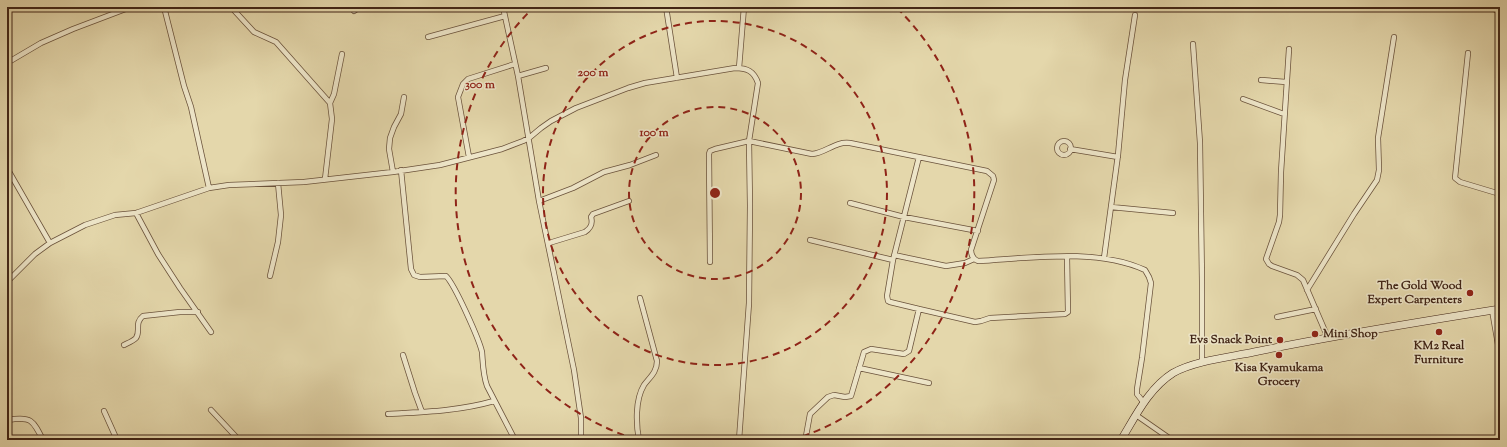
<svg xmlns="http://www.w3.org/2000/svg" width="1507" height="447" viewBox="0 0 1507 447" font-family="'Sorts Mill Goudy',serif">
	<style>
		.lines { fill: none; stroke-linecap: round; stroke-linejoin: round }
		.minor-casing { stroke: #6a523b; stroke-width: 6 }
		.secondary-casing { stroke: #412516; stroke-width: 8 }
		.minor { stroke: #ede5c8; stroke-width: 4.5 }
		.secondary { stroke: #ede5c8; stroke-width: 7 }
		.ring { fill: none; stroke: #8f2418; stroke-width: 2; stroke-dasharray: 7 5 }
		.poi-dot { fill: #8f2418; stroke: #ede5c8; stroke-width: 1.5 }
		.labels { text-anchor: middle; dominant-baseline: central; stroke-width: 3; stroke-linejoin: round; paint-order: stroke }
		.poi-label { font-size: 12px; font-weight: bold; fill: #412516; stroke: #ede5c8; text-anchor: end }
		.centre { fill: #8f2418; stroke: #ede5c8; stroke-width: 2 }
		.ring-label { font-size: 12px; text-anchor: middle; font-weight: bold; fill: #8f2418; stroke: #ede5c8; stroke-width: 3; stroke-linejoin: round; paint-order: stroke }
	</style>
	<rect width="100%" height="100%" fill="#e4d7ab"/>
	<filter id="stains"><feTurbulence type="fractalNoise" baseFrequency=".005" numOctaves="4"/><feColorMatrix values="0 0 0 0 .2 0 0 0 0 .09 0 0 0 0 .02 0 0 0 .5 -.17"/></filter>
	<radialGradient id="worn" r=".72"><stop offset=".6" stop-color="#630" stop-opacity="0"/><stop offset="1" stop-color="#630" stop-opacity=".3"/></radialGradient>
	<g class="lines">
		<defs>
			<path id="minor" d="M164 7 184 86 191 107 209 188
				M231 7 254 32 276 42 330 103
				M503 7 518 76 539 201 574 370 581 418V440
				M666 7 677 78
				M1490 7 1498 11
				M354 11 360 7
				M428 37 505 16
				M1193 44 1200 143 1202 282V363
				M1289 49 1281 172 1280 215 1279 222 1266 259 1269 264 1272 266 1297 275 1303 280 1328 338
				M1468 53 1455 178 1460 182 1500 194
				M7 63 41 43 73 29 131 7
				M739 68 744 7
				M518 76 546 68
				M1261 80 1286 82
				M1243 99 1284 114
				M1057 148a7 7 0 1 1 14 0a7 7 0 1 1-14 0Z
				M1070 149 1118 157
				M469 157 458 97 463 84 468 79 515 64
				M7 168 50 243
				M401 170 411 269 414 275 420 277 446 276C455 285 479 339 482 352 483 364 483 375 487 386L515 440
				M393 172 389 149 390 138 394 127 401 114 404 97
				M325 179 332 119 330 103 334 94 342 54
				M539 201 573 188 604 172 630 165 656 155
				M850 203 904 217 978 231
				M1111 207 1173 213
				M136 213 158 254 180 288 211 332
				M810 240 893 260
				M549 243 585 232C591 228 593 224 591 217L593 214 629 201
				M894 255 946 266 965 263 974 259
				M1104 258 1118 155 1125 80 1135 15
				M710 262 709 154 710 151 715 149 749 141 750 206 749 303 739 440
				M270 276 278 242 281 215 278 183
				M7 282 35 254 50 243 85 225 115 215 136 213 209 188 229 185 304 182 393 172 440 165 502 149 523 141 529 138 541 128 551 121 576 108 628 88 645 83 735 68C747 68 754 71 758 83L749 141 812 154C826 153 835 141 850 143L987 171 993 176 994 180 971 250C971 256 973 259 978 261 1030 258 1097 248 1145 270L1149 277 1151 283 1142 358 1137 389V394L1144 403
				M1307 290 1354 214 1377 180 1379 170 1378 138 1394 37
				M919 309 975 322 981 321 990 318 1065 314 1068 312 1067 257
				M1492 310 1500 356
				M1277 317 1316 309
				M124 345C128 343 133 341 136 338 141 331 134 323 143 316L180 312H198
				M403 355 415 393 422 412
				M859 368 929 383
				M211 410 239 440
				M104 411 117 440
				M388 414C424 412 459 411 494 401
				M1136 415 1172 440
				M8 420C31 416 33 420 43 440
				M806 436 810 414 828 397 834 395 845 397 851 396 864 352 871 349 904 354 909 351 919 309 890 302 888 301 887 296 893 260 919 157
				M639 440C636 424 635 400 644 385 650 377 657 372 657 361L640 298"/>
			<path id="secondary" d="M1121 440C1135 417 1149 388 1173 373 1194 361 1230 357 1254 352 1336 335 1418 322 1500 309"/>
		</defs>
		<!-- minor casing -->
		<use href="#minor" class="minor-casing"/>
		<!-- secondary casing -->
		<use href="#secondary" class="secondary-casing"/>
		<!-- minor -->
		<use href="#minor" class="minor"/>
		<!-- secondary -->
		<use href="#secondary" class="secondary"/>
	</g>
	<!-- distance rings -->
	<g class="ring">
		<circle cx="715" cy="193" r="86"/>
		<circle cx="715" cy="193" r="172"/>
		<path d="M635 439A259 259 0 0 1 533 8M897 8A259 259 0 0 1 795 439"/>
	</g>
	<!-- markers -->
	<g class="poi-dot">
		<circle cx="1470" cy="293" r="4"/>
		<circle cx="1439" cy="332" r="4"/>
		<circle cx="1315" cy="334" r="4"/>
		<circle cx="1280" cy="340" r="4"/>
		<circle cx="1279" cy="355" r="4"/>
	</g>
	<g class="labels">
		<!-- poi labels -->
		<g class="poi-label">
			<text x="1462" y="286">The Gold Wood<tspan x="1462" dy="14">Expert Carpenters</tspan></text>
			<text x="1323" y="334" text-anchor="start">Mini Shop</text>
			<text x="1272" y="340">Evs Snack Point</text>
			<text x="1439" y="346" text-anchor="middle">KM2 Real<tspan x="1439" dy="14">Furniture</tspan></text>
			<text x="1279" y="368" text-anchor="middle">Kisa Kyamukama<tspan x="1279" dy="14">Grocery</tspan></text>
		</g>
	</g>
	<circle cx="715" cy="193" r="6" class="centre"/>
	<g class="ring-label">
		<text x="593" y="76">200 m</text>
		<text x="480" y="88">300 m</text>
		<text x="654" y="136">100 m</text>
	</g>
	<!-- margin -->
	<rect width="1507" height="447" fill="none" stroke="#e4d7ab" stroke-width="24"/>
	<rect x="8" y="8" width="1491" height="431" fill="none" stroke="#412516" stroke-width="2"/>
	<rect x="12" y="12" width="1483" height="423" fill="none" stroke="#412516"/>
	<rect width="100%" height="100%" filter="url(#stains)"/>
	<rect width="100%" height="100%" fill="url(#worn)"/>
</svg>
